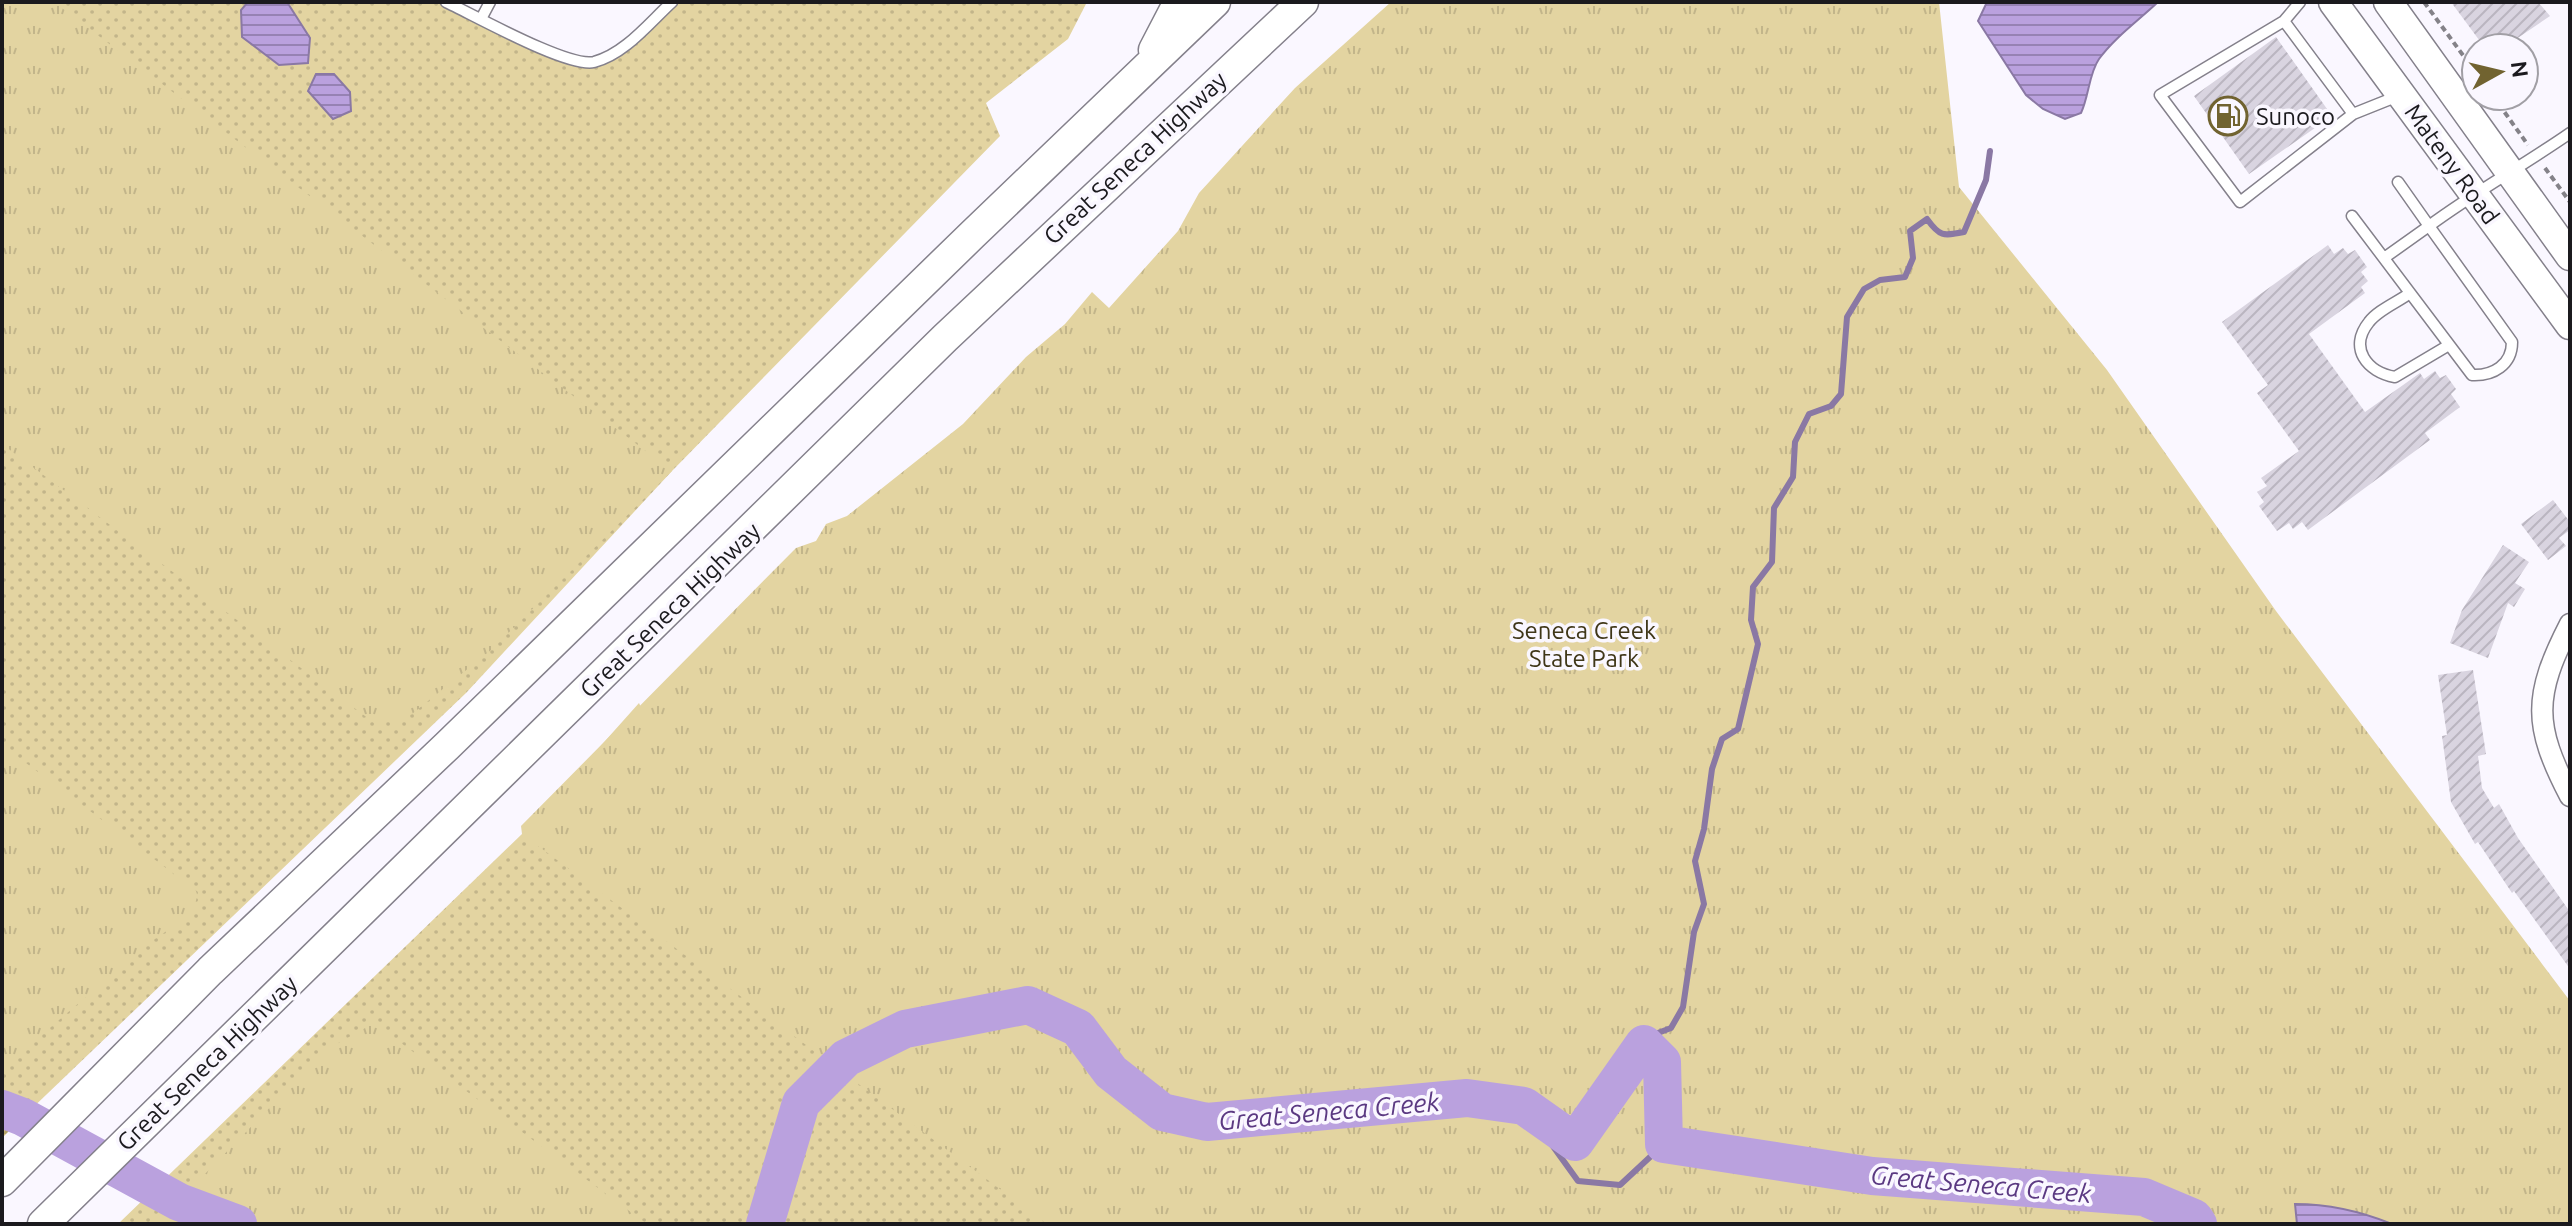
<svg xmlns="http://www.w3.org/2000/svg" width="2572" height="1226" viewBox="0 0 2572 1226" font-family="Ubuntu,sans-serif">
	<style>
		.grass { fill: url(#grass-dots) }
		.forest { fill: url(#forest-firs) }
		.park { fill: url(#park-tufts) }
		.water { fill: url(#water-rules); stroke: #8a78a4; stroke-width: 2 }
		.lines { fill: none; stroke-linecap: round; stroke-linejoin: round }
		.stream { stroke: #8a78a4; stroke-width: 6 }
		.river { stroke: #baa1de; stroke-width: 38 }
		.building { fill: url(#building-hatch) }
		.lane-casing { stroke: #84808b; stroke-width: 13 }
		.street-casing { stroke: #84808b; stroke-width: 23 }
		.secondary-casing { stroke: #84808b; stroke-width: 31 }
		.primary-casing { stroke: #84808b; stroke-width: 33 }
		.path { stroke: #848288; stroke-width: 4; stroke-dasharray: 6 4; stroke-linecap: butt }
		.lane { stroke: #fff; stroke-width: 10 }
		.street { stroke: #fff; stroke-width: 20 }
		.secondary { stroke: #fff; stroke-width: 28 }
		.primary { stroke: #fff; stroke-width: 30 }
		.labels { text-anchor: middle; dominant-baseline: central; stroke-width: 7; stroke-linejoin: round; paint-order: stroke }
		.poi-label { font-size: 24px; fill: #1b1a1e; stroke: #faf7ff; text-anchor: start }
		.street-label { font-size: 24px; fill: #1b1a1e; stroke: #faf7ff }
		.park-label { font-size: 24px; fill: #3f3618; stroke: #faf7ff }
		.water-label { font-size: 26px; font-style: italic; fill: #5b3982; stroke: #faf7ff }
	</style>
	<defs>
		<pattern id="grass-dots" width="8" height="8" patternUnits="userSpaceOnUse" patternTransform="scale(2)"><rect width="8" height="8" fill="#e3d4a1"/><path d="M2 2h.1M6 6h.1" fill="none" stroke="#c2b58a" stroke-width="1.8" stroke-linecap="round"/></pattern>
		<pattern id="forest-firs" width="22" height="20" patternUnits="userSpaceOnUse" patternTransform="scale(2)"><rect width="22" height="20" fill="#d2be7a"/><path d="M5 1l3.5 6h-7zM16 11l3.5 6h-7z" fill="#b4a369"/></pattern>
		<pattern id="park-tufts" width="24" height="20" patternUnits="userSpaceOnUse" patternTransform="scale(2)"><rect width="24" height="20" fill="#e3d4a1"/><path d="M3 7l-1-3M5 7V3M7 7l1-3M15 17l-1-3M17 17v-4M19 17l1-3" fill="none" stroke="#c2b58a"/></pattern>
		<pattern id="water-rules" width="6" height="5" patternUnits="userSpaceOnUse" patternTransform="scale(2)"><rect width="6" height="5" fill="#baa1de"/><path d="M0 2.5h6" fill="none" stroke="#9682b3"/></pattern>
		<pattern id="building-hatch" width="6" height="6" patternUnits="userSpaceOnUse" patternTransform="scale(2)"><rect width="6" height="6" fill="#d9d4e0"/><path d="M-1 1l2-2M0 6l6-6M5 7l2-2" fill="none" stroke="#bab5c0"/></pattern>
	</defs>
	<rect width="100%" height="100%" fill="#faf7ff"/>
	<!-- grass -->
	<path class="grass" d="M2 2H446L564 58 592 63 620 50 672 2H1087L1068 39 986 103 1000 136 672 471 466 693 23 1117 2 1095Z
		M639 703 701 841 1194 1224H118L522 834Z"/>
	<!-- forest -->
	<path class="forest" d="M2 1095 23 1117 2 1138Z"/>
	<!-- park -->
	<path class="park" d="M2 2H54L672 471 491 650 412 714 377 725 2 444Z
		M1391 2H1939L1959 187 2107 370 2276 611 2570 1001V1224H1047L522 834 521 826 796 548 816 541 826 524 847 516 963 424 1026 357 1065 324 1092 292 1109 308 1178 231 1199 193 1295 88Z
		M2 745 198 892 193 913 149 943 45 1032 2 1073Z
		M374 1023 647 1224H156L326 1050Z"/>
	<!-- water -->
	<path class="water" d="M248 2H287L310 38 308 63 279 65 242 37 241 10Z
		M1987 2H2158C2139 20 2114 38 2099 59 2089 73 2089 96 2081 113L2065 119 2043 109 2026 95 1978 21Z
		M316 74H334L350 92 351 111 333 119 308 91Z
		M2295 1204C2330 1204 2360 1211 2392 1224H2297Z"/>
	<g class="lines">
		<!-- stream -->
		<path class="stream" d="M1644 1044 1650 1036 1671 1028 1683 1007 1694 932 1704 904 1695 861 1704 829 1712 769 1722 739 1738 729 1758 644 1751 620 1753 587 1772 562 1774 508 1793 477 1795 442 1809 414 1831 406 1841 394 1847 317 1864 289 1880 280 1905 277 1913 258 1910 231 1927 219C1940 237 1943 236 1964 232L1986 180 1990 151
			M1524 1106 1578 1181 1620 1185 1664 1144"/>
		<!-- river -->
		<path class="river" d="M2 1109 23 1117 179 1202 238 1224
			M765 1224 801 1103 846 1058 905 1029 1028 1005 1078 1028 1111 1072 1162 1112 1207 1122 1467 1098 1524 1106 1575 1142 1644 1044 1662 1062 1664 1144 1872 1176 2144 1197 2194 1218 2198 1224"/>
	</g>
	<!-- building -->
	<path class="building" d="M2451 2H2538L2550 16 2503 48H2485Z
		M2276 37 2332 116 2249 174 2194 96Z
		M2328 245 2334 254 2343 248 2348 254 2355 250 2367 267 2361 272 2368 281 2361 287 2365 293 2309 334 2365 412 2420 373 2424 379 2435 371 2440 378 2446 375 2456 389 2451 394 2460 407 2425 433 2430 440 2308 530 2302 522 2293 529 2289 523 2277 531 2259 506 2264 502 2257 492 2267 486 2261 478 2299 451 2257 393 2268 385 2222 322Z
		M2553 500 2570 522V530L2559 538 2566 546 2548 560 2521 524Z
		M2503 545 2529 562 2515 583 2525 589 2514 607 2508 603 2488 658 2450 643 2462 610Z
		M2473 670 2486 754 2478 756 2482 788 2494 808 2499 804 2518 838 2570 912V969L2514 891 2512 893 2478 842 2475 844 2451 802 2442 736 2447 735 2438 675Z"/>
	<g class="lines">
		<defs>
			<path id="lane" d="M446 2C474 15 568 68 594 62 625 54 649 23 672 2
				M2300 2 2284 21 2353 114 2398 96
				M481 19 490 2
				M2284 21 2160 95 2240 202 2353 114
				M2352 216 2472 375C2493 376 2512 365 2512 342L2429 226C2475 192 2524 165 2570 133
				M2384 258 2429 226 2398 182
				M2410 293C2398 302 2378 310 2369 322 2348 348 2367 372 2395 377L2449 345"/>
			<path id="street" d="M2570 624C2533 696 2533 725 2570 796"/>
			<path id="secondary" d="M2333 2 2570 325
				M2388 2 2570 256"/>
			<path id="primary" d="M1154 50 1179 2
				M2 1181 210 971 447 746 972 235 1215 2
				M43 1224 945 338 1303 2"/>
		</defs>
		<!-- lane casing -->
		<use href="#lane" class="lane-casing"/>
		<!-- street casing -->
		<use href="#street" class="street-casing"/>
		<!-- secondary casing -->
		<use href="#secondary" class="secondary-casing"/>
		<!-- primary casing -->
		<use href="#primary" class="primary-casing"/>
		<!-- path -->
		<path class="path" d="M2424 2 2476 73
			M2493 96 2528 145
			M2545 168 2570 202"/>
		<!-- lane -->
		<use href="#lane" class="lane"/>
		<!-- street -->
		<use href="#street" class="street"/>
		<!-- secondary -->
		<use href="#secondary" class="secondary"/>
		<!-- primary -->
		<use href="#primary" class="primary"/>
	</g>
	<!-- icons -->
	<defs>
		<symbol id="fuel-ring" viewBox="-11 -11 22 22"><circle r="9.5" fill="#faf7ff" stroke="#716330" stroke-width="1.5"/><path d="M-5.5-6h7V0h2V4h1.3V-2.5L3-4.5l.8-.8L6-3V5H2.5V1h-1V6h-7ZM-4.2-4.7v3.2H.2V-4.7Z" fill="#716330"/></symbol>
	</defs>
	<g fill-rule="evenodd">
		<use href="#fuel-ring" x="2206" y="94" width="44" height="44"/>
	</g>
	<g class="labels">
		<!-- poi labels -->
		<g class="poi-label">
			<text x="2256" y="116">Sunoco</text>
		</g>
		<!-- street labels -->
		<g class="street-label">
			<text transform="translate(1135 158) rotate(-43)">Great Seneca Highway</text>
			<text transform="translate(2452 164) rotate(54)">Mateny Road</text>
			<text transform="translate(670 610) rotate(-44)">Great Seneca Highway</text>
			<text transform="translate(207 1063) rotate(-44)">Great Seneca Highway</text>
		</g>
		<!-- park labels -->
		<g class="park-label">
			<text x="1584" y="630">Seneca Creek<tspan x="1584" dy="28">State Park</tspan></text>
		</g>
		<!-- water labels -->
		<g class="water-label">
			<text transform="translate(1329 1111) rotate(-5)">Great Seneca Creek</text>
			<text transform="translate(1981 1184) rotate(5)">Great Seneca Creek</text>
		</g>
	</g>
	<!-- border -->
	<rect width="2572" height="1226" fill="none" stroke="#1b1a1e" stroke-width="8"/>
	<!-- north arrow -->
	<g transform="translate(2500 72) rotate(82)"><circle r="38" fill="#faf7ff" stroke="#a19fa5" stroke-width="2"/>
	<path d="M0-6L14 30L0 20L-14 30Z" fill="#716330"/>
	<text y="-12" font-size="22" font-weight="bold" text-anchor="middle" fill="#1b1a1e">N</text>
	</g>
</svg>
